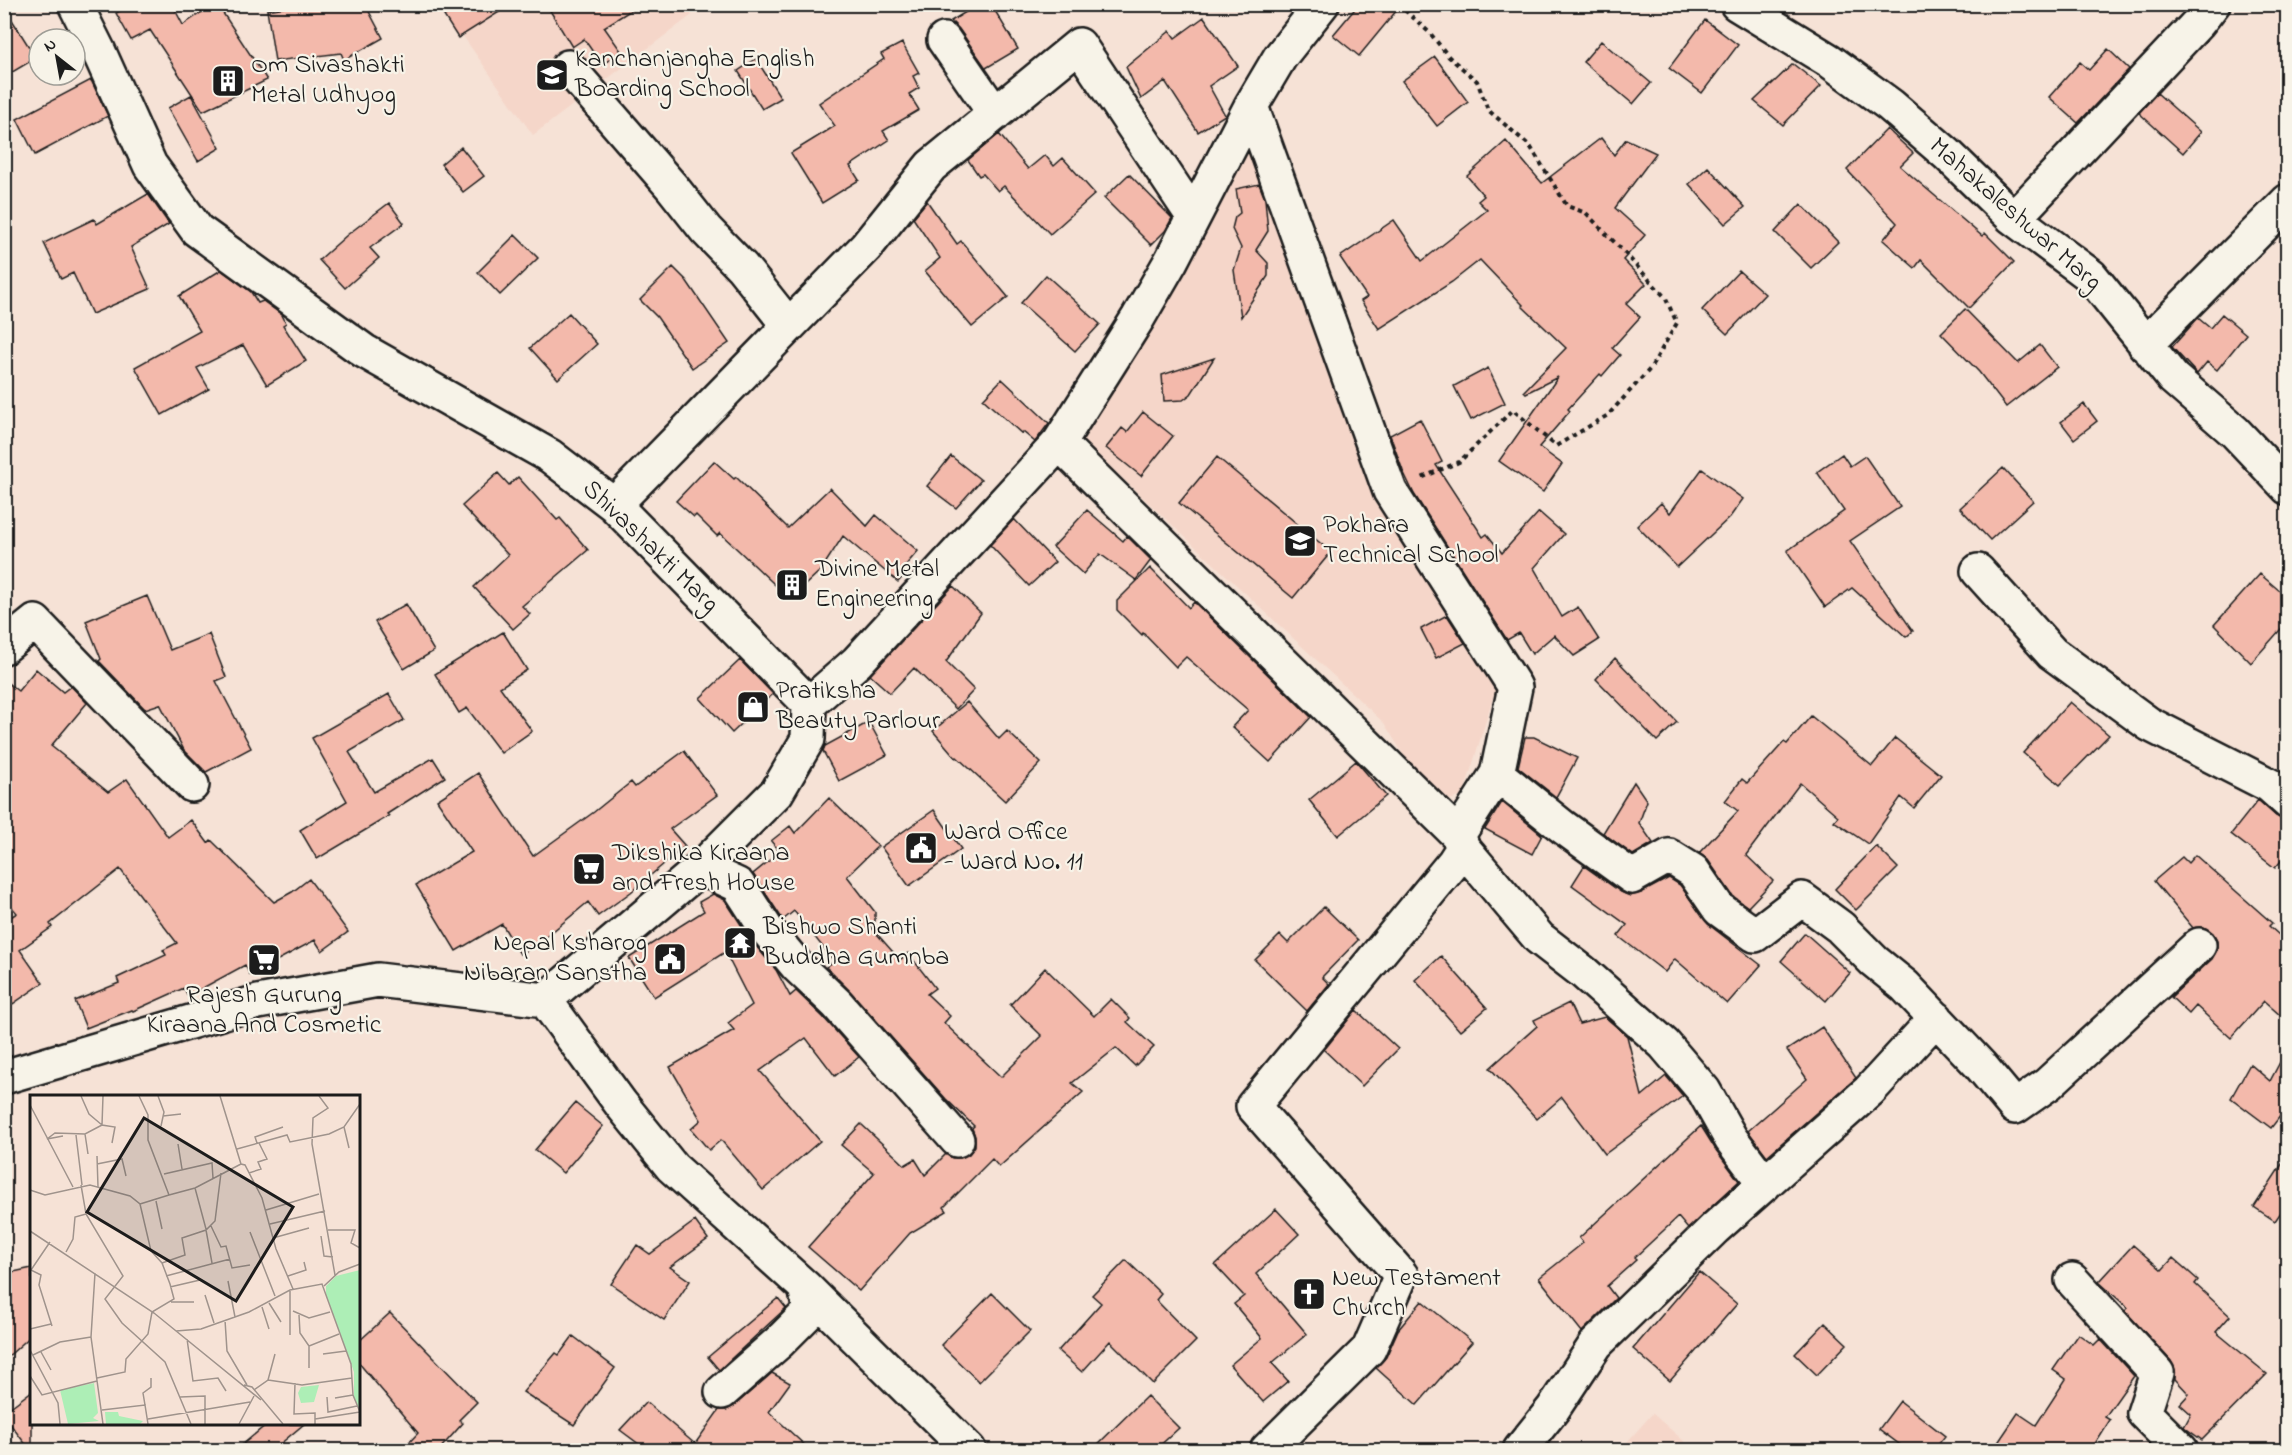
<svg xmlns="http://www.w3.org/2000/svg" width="2292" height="1455" viewBox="0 0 2292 1455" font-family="'Indie Flower',sans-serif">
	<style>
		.built { fill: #f5d6c9 }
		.building { fill: #f3b9ab; stroke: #1c1c1c; stroke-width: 1.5 }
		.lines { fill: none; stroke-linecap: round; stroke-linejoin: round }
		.minor-casing { stroke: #1c1c1c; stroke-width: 38 }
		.path { stroke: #1c1c1c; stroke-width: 4; stroke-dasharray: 4.5 4.5; stroke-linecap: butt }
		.minor { stroke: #f7f3e8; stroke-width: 33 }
		.labels { text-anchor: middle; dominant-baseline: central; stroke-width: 4.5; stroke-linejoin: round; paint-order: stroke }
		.poi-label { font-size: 26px; fill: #1c1c1c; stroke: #f7f3e8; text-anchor: start }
		.street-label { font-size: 26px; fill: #1c1c1c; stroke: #f7f3e8 }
		.inset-road { fill: none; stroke: #9f938c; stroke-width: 1.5 }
		.view { fill: #1c1c1c; fill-opacity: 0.15; stroke: #1c1c1c; stroke-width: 3 }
		.inset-edge { fill: none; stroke: #1c1c1c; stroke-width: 3 }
	</style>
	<rect width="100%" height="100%" fill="#f6e2d6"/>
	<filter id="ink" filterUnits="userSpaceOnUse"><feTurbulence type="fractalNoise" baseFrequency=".0167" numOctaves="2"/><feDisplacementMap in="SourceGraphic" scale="12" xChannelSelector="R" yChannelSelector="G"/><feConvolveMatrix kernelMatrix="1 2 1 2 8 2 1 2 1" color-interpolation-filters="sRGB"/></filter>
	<g filter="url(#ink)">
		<!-- built -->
		<path class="built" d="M685 4 692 15 533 135 441 5Z
			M1247 150 1265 173 1373 476 1498 681 1463 796 1434 804 1384 723 1077 436Z
			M1652 1414H1653L1694 1450H1620Z"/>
		<!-- building -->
		<path class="building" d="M132 4H172L183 25 214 4H217L267 80 203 111 150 30 131 40 116 13Z
			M306 4H365L383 38 344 60 341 53 275 61 267 10Z
			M463 4H512L458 38 444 16Z
			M546 4H641L604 27 621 51 602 65 584 39 572 47Z
			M979 4H991L1018 49 986 68 959 29 951 21Z
			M1359 4H1402L1359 56 1333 35Z
			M4 7 36 58 4 77Z
			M1204 17 1238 66 1209 86 1225 115 1198 132 1165 81 1141 99 1126 67 1170 31 1175 38Z
			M1705 20 1738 45 1702 93 1669 68Z
			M1601 41 1651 83 1633 104 1583 62Z
			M902 43 919 73 913 76 919 88 909 94 919 110 883 131 889 140 850 166 859 180 822 203 791 153 835 126 819 103 884 59 881 54Z
			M2108 49 2129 69 2078 123 2049 97 2080 62 2089 70Z
			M1435 57 1468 102 1437 126 1402 81Z
			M756 59 781 98 762 109 738 71Z
			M1793 64 1821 86 1783 125 1754 101Z
			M91 80 108 116 35 155 17 119Z
			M2157 93 2201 132 2183 153 2139 113Z
			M191 95 220 148 198 161 168 108Z
			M1887 129 1913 153 1900 166 1982 236 1985 233 2014 262 1969 308 1921 260 1915 268 1883 240 1897 223 1847 170Z
			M999 134 1028 169 1045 155 1054 166 1063 158 1095 194 1050 234 1004 186 998 191 983 174 979 176 968 160Z
			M1601 138 1614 155 1626 139 1656 153 1615 208 1645 235 1623 260 1646 284 1626 304 1640 317 1612 348 1620 355 1602 376 1600 374 1568 409 1570 411 1539 447 1562 464 1543 492 1499 461 1558 377 1526 393 1524 391 1566 348 1522 306 1523 305 1480 260 1452 282 1379 329 1361 301 1367 297 1340 257 1394 220 1422 261 1487 210 1478 201 1484 196 1467 176 1506 141 1542 183Z
			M461 147 484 176 463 192 441 164Z
			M1708 167 1745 207 1725 224 1689 184Z
			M1129 174 1172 218 1165 231 1151 245 1104 198Z
			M1259 184 1265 199 1268 231 1256 250 1268 263V276L1241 317 1234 270 1241 248 1232 229 1235 217 1240 213 1236 189Z
			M148 194 169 224 131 247 150 289 92 314 73 273 61 279 44 243 94 219 97 224Z
			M927 201 957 244 961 241 1008 297 972 327 925 271 940 258 913 218Z
			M389 203 404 223 370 248 379 258 345 288 319 260 347 235Z
			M1801 204 1838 242 1811 268 1775 232Z
			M515 235 538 258 500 295 478 272Z
			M673 267 686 280 729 343 692 368 657 317 640 300Z
			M221 270 251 292 258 303 263 301 282 315 286 323 283 325 306 361 267 385 243 345 197 368 209 389 162 415 135 367 200 331 179 296Z
			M1739 271 1765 294 1727 334 1702 310Z
			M1046 275 1100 324 1075 351 1021 303Z
			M1965 309 2018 363 2040 345 2057 367 2006 407 1979 372 1941 333Z
			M569 313 597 344 558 379 530 348Z
			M2222 314 2246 334 2217 370 2207 362 2197 374 2172 347 2198 318 2210 328Z
			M1214 358 1191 394 1183 400 1164 401 1162 375Z
			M1488 368 1505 403 1471 420 1454 386Z
			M1002 379 1049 423 1035 442 1023 432 1022 434 983 399Z
			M2084 404 2097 421 2074 439 2061 422Z
			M1143 412 1173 436 1141 476 1106 448 1122 428 1127 432Z
			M1420 419 1442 462 1436 465 1483 537 1487 534 1502 553 1539 512 1564 534 1534 568 1562 617 1578 607 1599 640 1574 656 1554 635 1532 654 1519 633 1507 640 1414 494 1403 471 1390 435Z
			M1842 454 1850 466 1865 456 1900 507 1850 541 1913 631 1906 637 1852 588 1825 607 1787 551 1844 511 1817 472Z
			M951 456 981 480 956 508 927 486Z
			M1217 457 1331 552 1293 598 1179 503Z
			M714 461 734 479 736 477 788 528 830 488 867 526 876 515 918 551 905 566 909 570 898 582 843 536 821 570 790 599 720 533 717 536 696 515 694 517 676 501Z
			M2003 468 2033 501 1990 540 1960 508Z
			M1702 469 1743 499 1730 517 1677 567 1637 526 1661 503 1670 513Z
			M498 473 509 485 518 477 557 520 560 518 588 550 522 606 530 614 513 629 474 587 508 555 462 506Z
			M1087 510 1123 541 1127 536 1151 560 1136 580 1100 554 1083 574 1053 547Z
			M1014 519 1055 562 1029 586 990 545Z
			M1150 568 1189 608 1194 602 1311 717 1270 762 1232 727 1248 710 1186 657 1176 667 1143 633 1142 635 1117 610V601Z
			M2260 574 2288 598V621L2251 663 2214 625Z
			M953 586 981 613 946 662 974 690 956 709 914 668 890 693 870 675Z
			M147 596 170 650 209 634 226 677 216 681 251 748 206 772 184 750 160 704 145 709 99 661 101 659 86 621Z
			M406 604 434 651 404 669 375 622Z
			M1447 615 1465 643 1436 658 1421 629Z
			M503 632 527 670 500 687 532 731 501 753 467 708 459 713 435 674Z
			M1615 658 1677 722 1657 741 1596 679Z
			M740 660 773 694 732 733 700 698Z
			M36 669 63 692 71 686 87 703 51 746 108 792 127 779 168 837 191 820 208 843 211 840 274 902 292 892 309 879 348 932 322 951 315 940 250 975 245 965 188 996 184 988 133 1011 132 1010 86 1028 75 1001 119 983 117 978 166 955 163 950 177 943 120 869 50 924 52 927 20 950 43 983 4 1010V921L17 913 4 898V680L18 691Z
			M389 694 404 720 349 752 374 792 433 758 445 777 387 814 389 816 317 859 300 830 347 801 312 738Z
			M967 702 999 739 1007 731 1041 763 1005 801 957 757 956 758 933 731Z
			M2070 702 2109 735 2060 785 2023 753Z
			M1811 716 1872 766 1895 738 1941 775 1914 808 1901 797 1868 844 1834 821 1838 816 1800 783 1746 855 1773 881 1748 907 1733 896 1708 860 1699 853 1738 811 1725 801 1742 779 1747 783 1784 742 1787 744Z
			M869 722 887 755 839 781 823 751 825 746Z
			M1525 737H1534L1577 758 1556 797 1518 767Z
			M684 751 717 795 670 829 685 846 631 892 598 916 588 902 535 946 520 954 502 924 456 951 416 885 472 852 437 800 478 773 533 856 594 812 631 782 635 787Z
			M1356 761 1386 796 1338 836 1309 800Z
			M1634 782 1647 801 1639 823 1653 843 1633 855 1603 833Z
			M829 798 878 846 847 876 875 912V921L870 926 900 960 908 953 935 988 927 994 950 1016 944 1023 1001 1077 1042 1036 1010 1005 1045 968 1094 1016 1111 999 1130 1018 1127 1022 1154 1047 1135 1066 1116 1048 1072 1083 1083 1092 999 1167 992 1159 944 1207 947 1211 910 1233 859 1291 808 1247 874 1173 841 1145 861 1124 905 1165 915 1159 925 1175 946 1154 952 1158H960L969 1154 975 1146V1137L972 1128 974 1126 946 1099 851 992 826 967 834 961 794 911 783 920 753 874 780 852 771 841 790 826 795 833Z
			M2258 800 2276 816 2288 820V853L2275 868 2231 834Z
			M1502 802 1542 835 1532 854 1485 829Z
			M934 810 961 849 909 886 881 847Z
			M1876 846 1898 868 1856 910 1835 889Z
			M2195 855 2272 923 2269 926 2288 943V1022L2264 1001 2231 1038 2196 1006 2189 1014 2171 997 2212 959 2217 950V940L2213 933 2204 927 2193 928 2154 881 2182 857 2188 863Z
			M1584 866 1621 892 1630 896 1641 893 1669 878 1680 885 1708 924 1761 965 1727 1004 1675 959 1665 972 1618 936 1627 925 1572 885Z
			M713 894 725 900 751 940 776 970 790 996 796 991 823 1017 859 1057 835 1076 806 1038 760 1071 820 1141 763 1190 721 1140 709 1150 691 1129 701 1120 670 1067 734 1030 728 1023 752 1005 725 952 654 997 629 958 704 911 699 902Z
			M1324 907 1358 940 1322 977 1329 984 1307 1011 1255 960 1280 935 1288 943Z
			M1805 933 1850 973 1826 1001 1781 961Z
			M1441 956 1487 1008 1460 1031 1415 980Z
			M1569 1003 1579 1024 1605 1017 1627 1036 1642 1096 1666 1076 1683 1096 1605 1154 1562 1097 1537 1119 1490 1068 1537 1026 1534 1020Z
			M1356 1010 1398 1049 1362 1086 1324 1050Z
			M1822 1027 1856 1078 1767 1156 1748 1131 1807 1079 1787 1050Z
			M2288 1047V1106L2271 1128 2231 1098 2250 1064 2270 1081Z
			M575 1103 603 1126 563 1173 535 1150Z
			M1701 1126 1716 1150 1739 1181 1688 1229 1678 1217 1634 1258 1636 1260 1607 1286 1616 1298 1582 1332 1539 1278 1583 1243 1579 1238Z
			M2288 1155V1202L2275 1221 2254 1207Z
			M1276 1209 1299 1234 1256 1274 1307 1334 1272 1363 1288 1381 1263 1402 1230 1365 1262 1338 1234 1304 1244 1296 1215 1265Z
			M695 1221 708 1239 670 1267 690 1281 664 1320 611 1284 637 1245 650 1254Z
			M2133 1245 2162 1270 2173 1258 2198 1280 2195 1284 2230 1316 2216 1332 2267 1374 2202 1440 2184 1427 2191 1414 2180 1404 2189 1394 2175 1379V1370L2171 1361 2125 1311 2128 1308 2099 1282Z
			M1126 1260 1161 1294 1156 1300 1196 1341 1153 1384 1110 1341 1082 1372 1058 1351 1101 1303 1092 1295Z
			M32 1268V1335L4 1360V1274Z
			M1699 1272 1737 1304 1670 1381 1633 1349Z
			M992 1293 1030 1331 979 1382 941 1345Z
			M778 1298 786 1308 719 1370 708 1357Z
			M1422 1301 1472 1342 1417 1405 1376 1368 1386 1357 1398 1330Z
			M390 1313 477 1402 459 1420 463 1423 439 1450H402L418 1433 358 1362V1342Z
			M1825 1323 1847 1344 1817 1375 1795 1354Z
			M2078 1334 2094 1345 2100 1339 2134 1376 2105 1417 2110 1420 2091 1450H1993L2018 1413 2036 1425 2066 1379 2053 1370Z
			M573 1336 615 1368 574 1425 523 1392 556 1353 559 1355Z
			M772 1373 790 1383 769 1412 810 1450H647L620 1430 646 1402 695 1444 719 1410H726L734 1406Z
			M32 1391V1450H30L4 1416V1412Z
			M1147 1396 1179 1428 1155 1450H1092Z
			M1900 1401 1945 1436 1934 1450H1907L1879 1429Z
			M267 1424H304L273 1450H236Z"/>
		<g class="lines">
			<defs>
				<path id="minor" d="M75 4 99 52 150 165 197 230 364 351 550 456 614 505 809 704 808 739 777 792 701 868 545 1000
					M1737 4 1830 61 1890 105 1947 154 2012 217 2091 276 2173 378 2235 432 2288 488
					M944 40 995 114
					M568 67 672 187 706 230 742 267 788 325
					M1251 106 1390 491 1515 687 1497 774 1458 835
					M2012 217 2021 211 2198 23 2213 4
					M2145 345 2288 201
					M1059 443 1458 835 1463 848 1454 862 1253 1106 1401 1275 1369 1349 1267 1450
					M614 505 866 247 931 166 1079 45 1193 216
					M1978 571 2052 653 2149 724 2269 785 2288 802
					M4 647 35 622 192 785
					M809 704 857 662 1059 443 1138 318 1171 261 1251 106 1280 57 1322 4
					M1497 774 1563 827 1632 877 1669 856 1693 871 1719 909 1755 935 1802 899 1840 927 1874 961 1905 986 1980 1065 2015 1107 2048 1084 2199 945
					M1463 848 1539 938 1583 972 1664 1044 1704 1091 1731 1139 1765 1184
					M701 868 738 885 767 930 797 966 837 1004 957 1140
					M4 1077 258 1002 378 980 545 1000 621 1104 672 1167 805 1287 969 1450
					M2072 1280 2157 1373 2144 1413 2181 1450
					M722 1392 779 1342 810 1311 805 1287
					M1520 1450 1553 1409 1596 1344 1715 1228 1869 1091 1936 1018"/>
			</defs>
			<!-- minor casing -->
			<use href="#minor" class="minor-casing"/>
			<!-- path -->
			<path class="path" d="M1398 4 1430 33 1449 57 1477 81 1488 110 1530 146 1567 206 1586 213 1622 250 1665 297 1677 323 1650 369 1608 415 1556 446 1513 410 1459 462 1419 479"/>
			<!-- minor -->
			<use href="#minor" class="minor"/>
		</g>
	</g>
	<!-- icons -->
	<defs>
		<symbol id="school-square" viewBox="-11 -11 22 22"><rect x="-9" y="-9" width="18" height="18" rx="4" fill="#1c1c1c" stroke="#f7f3e8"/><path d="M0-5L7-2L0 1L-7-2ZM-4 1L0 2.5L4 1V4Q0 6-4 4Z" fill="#fff"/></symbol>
		<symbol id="building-square" viewBox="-11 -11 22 22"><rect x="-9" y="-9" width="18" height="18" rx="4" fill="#1c1c1c" stroke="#f7f3e8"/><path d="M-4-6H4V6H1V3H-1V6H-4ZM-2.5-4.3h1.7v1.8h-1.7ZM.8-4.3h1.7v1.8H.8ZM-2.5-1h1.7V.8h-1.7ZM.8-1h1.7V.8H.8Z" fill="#fff"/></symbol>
		<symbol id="university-square" viewBox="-11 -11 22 22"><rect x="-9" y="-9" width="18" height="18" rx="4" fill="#1c1c1c" stroke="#f7f3e8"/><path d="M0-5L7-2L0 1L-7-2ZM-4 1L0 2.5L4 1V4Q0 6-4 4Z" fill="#fff"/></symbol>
		<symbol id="shop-square" viewBox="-11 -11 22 22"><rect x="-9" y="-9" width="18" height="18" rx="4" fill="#1c1c1c" stroke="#f7f3e8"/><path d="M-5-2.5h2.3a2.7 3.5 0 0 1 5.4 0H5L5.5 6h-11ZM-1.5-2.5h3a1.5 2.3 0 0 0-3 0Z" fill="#fff"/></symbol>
		<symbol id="civic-square" viewBox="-11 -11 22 22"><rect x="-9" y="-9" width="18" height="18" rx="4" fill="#1c1c1c" stroke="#f7f3e8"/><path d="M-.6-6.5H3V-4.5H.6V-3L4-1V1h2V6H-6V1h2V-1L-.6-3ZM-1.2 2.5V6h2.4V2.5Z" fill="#fff"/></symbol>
		<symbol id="supermarket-square" viewBox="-11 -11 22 22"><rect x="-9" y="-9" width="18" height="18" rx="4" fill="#1c1c1c" stroke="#f7f3e8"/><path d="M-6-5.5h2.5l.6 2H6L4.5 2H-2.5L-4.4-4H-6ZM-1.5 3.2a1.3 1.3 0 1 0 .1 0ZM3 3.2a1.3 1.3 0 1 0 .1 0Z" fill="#fff"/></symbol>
		<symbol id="temple-square" viewBox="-11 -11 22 22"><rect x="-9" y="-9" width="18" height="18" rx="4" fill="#1c1c1c" stroke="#f7f3e8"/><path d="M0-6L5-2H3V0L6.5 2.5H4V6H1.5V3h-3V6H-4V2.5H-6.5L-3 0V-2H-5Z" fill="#fff"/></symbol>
		<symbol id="church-square" viewBox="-11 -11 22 22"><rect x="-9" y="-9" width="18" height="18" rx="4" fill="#1c1c1c" stroke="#f7f3e8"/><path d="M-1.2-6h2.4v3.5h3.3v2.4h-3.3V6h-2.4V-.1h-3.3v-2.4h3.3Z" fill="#fff"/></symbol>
	</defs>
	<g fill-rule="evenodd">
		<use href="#school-square" x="533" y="56" width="38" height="38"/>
		<use href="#building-square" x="209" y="62" width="38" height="38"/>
		<use href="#university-square" x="1281" y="522" width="38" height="38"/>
		<use href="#building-square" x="773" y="566" width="38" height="38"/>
		<use href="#shop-square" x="734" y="688" width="38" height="38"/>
		<use href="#civic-square" x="902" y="829" width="38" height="38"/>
		<use href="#supermarket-square" x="570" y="850" width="38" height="38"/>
		<use href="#temple-square" x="721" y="924" width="38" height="38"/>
		<use href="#civic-square" x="651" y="940" width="38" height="38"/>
		<use href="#supermarket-square" x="245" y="941" width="38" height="38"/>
		<use href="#church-square" x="1290" y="1275" width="38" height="38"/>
	</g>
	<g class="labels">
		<!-- poi labels -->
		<g class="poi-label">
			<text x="575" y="60">Kanchanjangha English<tspan x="575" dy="30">Boarding School</tspan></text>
			<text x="251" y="66">Om Sivashakti<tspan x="251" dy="30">Metal Udhyog</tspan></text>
			<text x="1323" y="526">Pokhara<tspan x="1323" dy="30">Technical School</tspan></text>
			<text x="815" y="570">Divine Metal<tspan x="815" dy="30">Engineering</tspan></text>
			<text x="776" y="692">Pratiksha<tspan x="776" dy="30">Beauty Parlour</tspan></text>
			<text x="944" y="833">Ward Office<tspan x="944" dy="30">- Ward No. 11</tspan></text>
			<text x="612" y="854">Dikshika Kiraana<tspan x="612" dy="30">and Fresh House</tspan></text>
			<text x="763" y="928">Bishwo Shanti<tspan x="763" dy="30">Buddha Gumnba</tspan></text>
			<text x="647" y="944" text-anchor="end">Nepal Ksharog<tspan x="647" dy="30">Nibaran Sanstha</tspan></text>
			<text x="264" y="996" text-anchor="middle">Rajesh Gurung<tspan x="264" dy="30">Kiraana And Cosmetic</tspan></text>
			<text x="1332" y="1279">New Testament<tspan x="1332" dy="30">Church</tspan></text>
		</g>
		<!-- street labels -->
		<g class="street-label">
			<text transform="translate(2015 215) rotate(41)">Mahakaleshwar Marg</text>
			<text transform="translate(650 547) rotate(44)">Shivashakti Marg</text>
		</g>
	</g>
	<!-- overview -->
	<g transform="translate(30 1095)">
		<rect width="330" height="330" fill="#f6e2d6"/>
		<path d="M330 175V316L324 303V277L296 200V191L306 181ZM64 288 68 318 63 323 69 326 38 329 30 295ZM289 290 284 307 271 308 268 298 271 292ZM75 317H88L89 321 113 326 110 329H76Z" fill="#adeeb6"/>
		<path class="inset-road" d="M73 1 72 30 85 32 82 48M109 1 118 20V45L139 100 110 109M128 1 134 17 131 31M190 1 211 69 215 70 232 103 246 154 263 194M289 1 298 13 283 23 282 49 305 180M0 10 43 92M133 21 151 19M314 32 319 53M55 39 58 59M46 40 52 90M33 41 17 44 25 38 55 39 72 30 59 19 51 1M227 48 225 42 253 32M148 49 152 74M207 54 257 40 260 47 299 39 314 32 330 9M67 61 68 92M67 69 92 64 96 81M219 78 231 74 228 67 237 64 229 48M134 79 182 68 183 83M51 90 56 119 93 181 75 204 92 228 135 267 161 329M165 93 176 134M0 95 15 100 60 90 100 101 110 109 121 156 132 168 140 189 144 204 122 217 118 239 96 264 95 277 67 283M139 100 165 93 211 69M126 106 132 134M236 115 289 99M240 129 295 116M181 131 191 152 196 151 202 173 220 170M176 135 182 168M298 135H325L321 148 330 153M0 136 124 218 231 305M220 137 245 201M291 141 294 161 303 162M243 143 279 133M36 157 43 144 45 122 56 119M132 168 155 160 152 143 176 135 185 126 191 78M1 175 11 180 9 190 22 231M1 175 20 147M65 178 61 242 73 329M136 181 200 164M258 181 276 175 274 167M198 186 205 222M294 191 309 177 330 169M140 192 170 185M260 196V240M175 200 184 228M141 207H164M239 208 251 227M232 212 239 234M263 216 279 223 300 217M269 220 270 238 279 251M195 225 197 256 217 290M0 234 21 229M146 236 171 234 219 217 260 195 292 189 321 269 323 300 330 317M157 244 163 286 188 283 196 296M0 255 28 308 30 329M11 257 21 275M293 259 316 256M3 260 30 247 61 242M279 273V251L309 239M0 281 12 300 67 286M238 285 272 290 322 283M265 288 264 319 285 318V329M214 290 222 292 253 329M224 295 238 285 245 259M150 302 175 301V329M297 302 298 317 327 311M305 303 323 300M115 310 113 298 121 292V283M72 315 115 310 118 329M118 324 220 307M285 324 330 317M209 329 224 301"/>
		<path class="view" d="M114 23 263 112 206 206 57 117Z"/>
		<rect width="330" height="330" class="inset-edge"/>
	</g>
	<!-- margin -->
	<rect width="2292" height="1455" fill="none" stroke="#f7f3e8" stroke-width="24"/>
	<rect x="12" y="12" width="2268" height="1431" fill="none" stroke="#1c1c1c" stroke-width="2" filter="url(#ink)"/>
	<!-- north arrow -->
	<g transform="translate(57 57) rotate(329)"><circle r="28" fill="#f7f3e8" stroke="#9f9d96" stroke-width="1.5"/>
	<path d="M0-4.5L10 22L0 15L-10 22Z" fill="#1c1c1c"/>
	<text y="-9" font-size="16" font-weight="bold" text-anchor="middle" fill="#1c1c1c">N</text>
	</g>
</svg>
